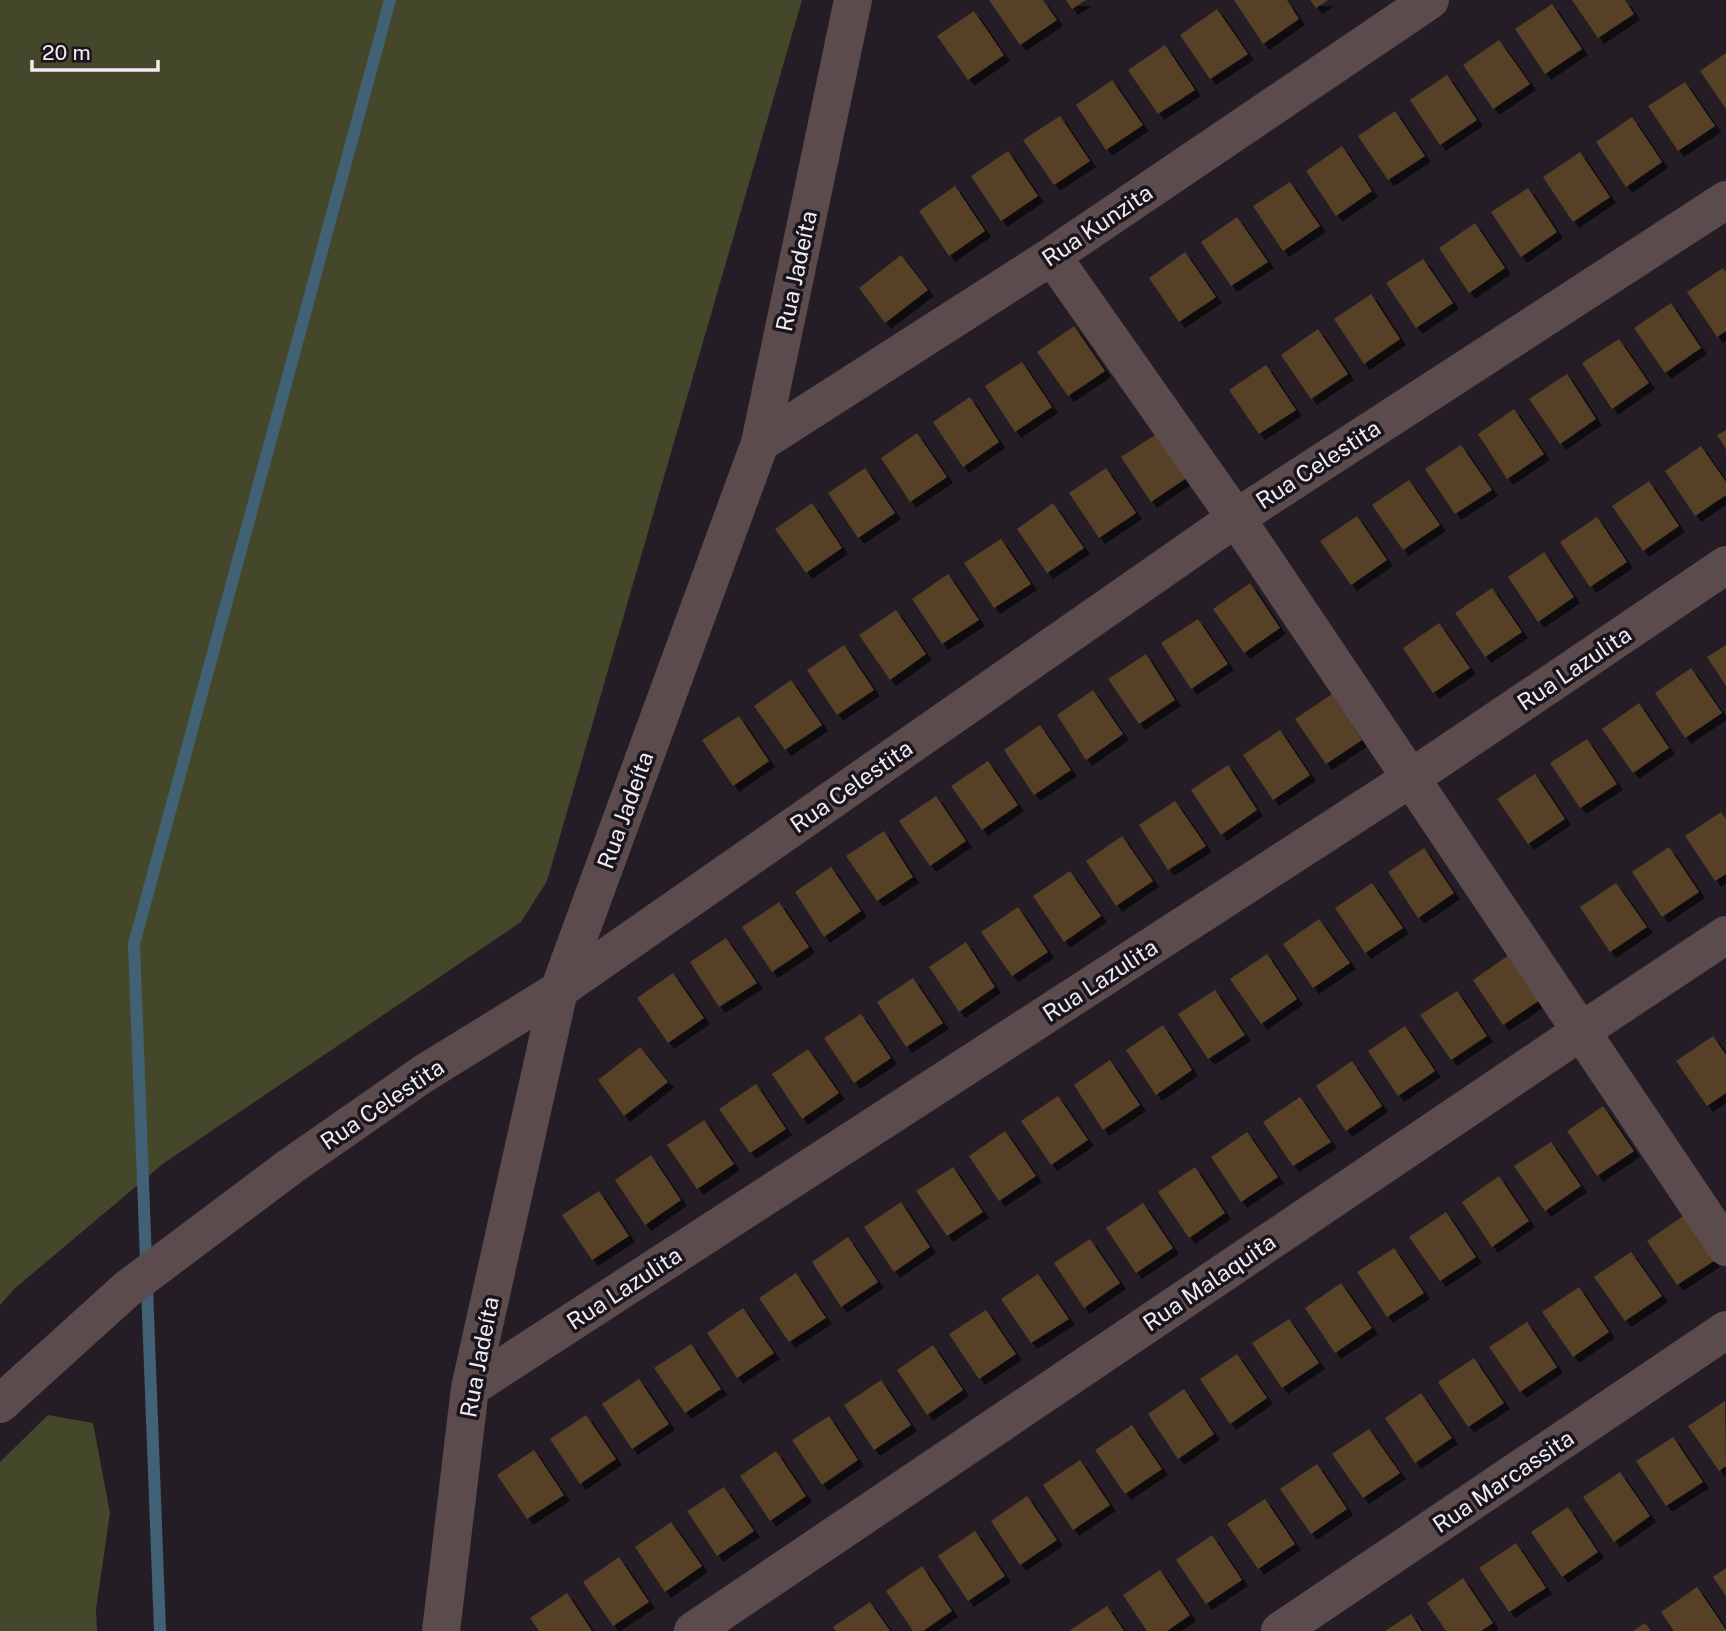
<svg xmlns="http://www.w3.org/2000/svg" width="1726" height="1631" viewBox="0 0 1726 1631" font-family="'Public Sans',sans-serif">
	<style>
		.green { fill: #44472a }
		.lines { fill: none; stroke-linecap: round; stroke-linejoin: round }
		.stream { stroke: #416174; stroke-width: 12 }
		.building { fill: #563f28; filter: url(#shadow) }
		.minor { stroke: #5b4b4d; stroke-width: 38 }
		.labels { text-anchor: middle; dominant-baseline: central; stroke-width: 7; stroke-linejoin: round; paint-order: stroke }
		.street-label { font-size: 23px; fill: #f0ecf2; stroke: #1a141c }
	</style>
	<defs>
		<filter id="shadow"><feDropShadow dx="6" dy="6" stdDeviation="0" flood-color="#0009"/></filter>
	</defs>
	<rect width="100%" height="100%" fill="#241d25"/>
	<!-- green -->
	<path class="green" d="M0 0H802L547 881 521 922 164 1163 14 1289 0 1305Z
		M48 1415 93 1423 110 1513 96 1609 97 1631H0V1462Z"/>
	<g class="lines">
		<!-- stream -->
		<path class="stream" d="M160 1631 134 944 390 0"/>
	</g>
	<!-- building -->
	<path class="building" d="M989 0H1043L1057 20 1020 45Z
		M1066 0H1086L1072 9Z
		M1234 0H1287L1299 19 1263 44Z
		M1310 0H1328L1316 8Z
		M1572 0H1625L1634 14 1598 38Z
		M1552 4 1582 49 1545 74 1515 29Z
		M1217 9 1248 54 1210 79 1180 35Z
		M974 11 1004 55 968 80 937 36Z
		M1499 40 1530 84 1493 109 1463 65Z
		M1165 45 1195 90 1158 114 1128 70Z
		M1726 53V109L1700 71Z
		M1447 75 1477 120 1440 145 1410 100Z
		M1112 80 1143 125 1106 150 1076 105Z
		M1685 82 1715 126 1678 151 1648 106Z
		M1395 111 1425 156 1388 180 1358 136Z
		M1060 116 1090 161 1054 185 1023 140Z
		M1632 117 1662 162 1626 187 1596 142Z
		M1342 146 1372 191 1336 216 1306 171Z
		M1008 151 1038 196 1001 221 971 176Z
		M1580 152 1610 197 1573 222 1543 177Z
		M1290 182 1320 226 1283 251 1253 206Z
		M955 186 985 231 949 256 919 211Z
		M1528 188 1557 232 1521 257 1491 212Z
		M1237 217 1268 262 1231 286 1201 242Z
		M1475 223 1505 268 1469 293 1439 248Z
		M1185 252 1216 297 1179 322 1149 278Z
		M901 255 928 290 885 323 859 288Z
		M1423 259 1453 303 1416 328 1386 283Z
		M1723 268 1726 272V331L1717 337 1687 292Z
		M1371 294 1400 339 1364 364 1334 319Z
		M1671 303 1701 348 1665 373 1634 328Z
		M1074 326 1105 371 1068 396 1037 352Z
		M1318 329 1348 374 1311 399 1281 355Z
		M1619 339 1649 383 1612 409 1582 363Z
		M1022 362 1052 407 1015 432 985 386Z
		M1266 365 1296 410 1259 434 1229 390Z
		M1567 374 1596 419 1560 444 1529 399Z
		M970 397 999 442 963 467 933 422Z
		M1514 409 1544 454 1507 479 1478 434Z
		M1726 430V449L1717 435Z
		M917 433 947 477 910 502 881 458Z
		M1158 433 1188 477 1151 502 1121 457Z
		M1461 445 1492 490 1455 514 1425 469Z
		M1701 446 1726 482V495L1695 516 1665 471Z
		M865 468 895 513 858 538 828 493Z
		M1106 468 1136 513 1099 538 1069 493Z
		M1409 480 1440 525 1403 550 1372 505Z
		M1649 481 1679 526 1643 551 1612 506Z
		M812 503 842 548 806 573 775 529Z
		M1053 503 1084 548 1047 573 1017 529Z
		M1357 516 1387 560 1351 585 1320 541Z
		M1597 517 1627 562 1590 587 1560 542Z
		M1001 539 1031 584 994 608 964 563Z
		M1544 552 1574 597 1538 622 1508 577Z
		M948 574 979 620 942 644 912 599Z
		M1250 583 1280 628 1244 653 1213 609Z
		M1492 588 1522 632 1485 657 1455 613Z
		M896 610 926 654 890 680 859 635Z
		M1198 619 1228 664 1191 689 1161 643Z
		M1439 623 1470 668 1433 693 1403 648Z
		M844 645 874 690 837 715 807 670Z
		M1726 645V686L1707 657Z
		M1146 654 1175 700 1139 724 1108 679Z
		M1691 668 1722 713 1685 738 1655 693Z
		M791 680 822 725 785 750 754 706Z
		M1093 690 1123 734 1086 760 1057 715Z
		M1332 694 1362 740 1326 764 1295 719Z
		M1639 703 1669 748 1633 773 1602 729Z
		M739 716 769 761 733 786 702 740Z
		M1040 725 1071 770 1034 795 1004 750Z
		M1280 730 1310 775 1273 800 1243 755Z
		M1587 739 1617 784 1580 808 1550 763Z
		M988 761 1018 805 982 830 951 786Z
		M1228 765 1257 810 1221 835 1191 790Z
		M1535 774 1565 819 1528 844 1497 799Z
		M936 796 966 841 930 866 899 821Z
		M1175 801 1206 846 1168 870 1139 825Z
		M1721 812 1726 819V874L1715 881 1685 836Z
		M884 831 913 877 877 901 846 856Z
		M1122 836 1153 881 1116 906 1086 861Z
		M1669 847 1699 892 1662 917 1632 872Z
		M1424 848 1454 893 1418 918 1388 872Z
		M831 867 861 911 824 937 795 892Z
		M1070 871 1101 916 1064 942 1033 896Z
		M1372 883 1403 928 1365 953 1335 908Z
		M1616 883 1647 927 1610 952 1580 907Z
		M779 902 809 947 772 972 742 927Z
		M1018 907 1048 952 1012 976 981 932Z
		M1319 919 1350 963 1313 988 1283 944Z
		M726 938 757 983 719 1007 690 962Z
		M966 942 995 987 959 1012 929 967Z
		M1267 954 1297 999 1261 1024 1230 979Z
		M1509 955 1540 1000 1503 1025 1473 980Z
		M673 973 704 1018 668 1043 637 998Z
		M913 978 943 1023 906 1047 877 1002Z
		M1215 990 1245 1035 1208 1059 1178 1014Z
		M1457 991 1487 1036 1451 1060 1420 1015Z
		M861 1014 891 1058 854 1083 824 1038Z
		M1163 1025 1192 1070 1156 1095 1126 1050Z
		M1405 1026 1435 1071 1398 1096 1368 1051Z
		M1713 1036 1726 1055V1093L1707 1106 1676 1061Z
		M640 1047 668 1082 624 1116 598 1080Z
		M808 1049 839 1093 802 1119 772 1074Z
		M1110 1060 1140 1105 1103 1130 1074 1085Z
		M1352 1061 1382 1106 1346 1131 1316 1086Z
		M756 1084 786 1129 750 1153 719 1109Z
		M1058 1096 1088 1140 1051 1165 1021 1121Z
		M1300 1097 1331 1142 1293 1166 1263 1122Z
		M1603 1106 1634 1151 1597 1176 1567 1131Z
		M704 1120 734 1164 697 1189 667 1145Z
		M1005 1131 1036 1176 999 1201 969 1156Z
		M1247 1132 1278 1177 1241 1202 1211 1157Z
		M1551 1142 1581 1186 1545 1211 1514 1166Z
		M651 1155 681 1200 645 1225 615 1180Z
		M953 1167 983 1212 947 1236 916 1191Z
		M1195 1167 1225 1213 1189 1238 1158 1192Z
		M1499 1176 1529 1221 1492 1247 1462 1202Z
		M599 1191 629 1236 592 1260 562 1215Z
		M901 1202 930 1247 894 1272 864 1227Z
		M1143 1203 1173 1248 1136 1273 1106 1228Z
		M1446 1212 1476 1257 1440 1281 1409 1237Z
		M1683 1216 1714 1261 1677 1285 1647 1241Z
		M848 1237 878 1282 841 1307 812 1262Z
		M1090 1239 1120 1283 1084 1308 1054 1263Z
		M1394 1248 1424 1293 1387 1317 1357 1272Z
		M1631 1252 1662 1296 1625 1321 1594 1277Z
		M796 1273 826 1318 789 1342 759 1298Z
		M1038 1274 1069 1319 1031 1343 1001 1299Z
		M1341 1283 1372 1328 1335 1353 1305 1308Z
		M1579 1287 1609 1332 1573 1357 1542 1312Z
		M743 1308 774 1353 737 1378 707 1333Z
		M986 1310 1016 1354 979 1379 949 1334Z
		M1289 1319 1319 1363 1282 1388 1252 1343Z
		M1527 1322 1557 1367 1520 1392 1489 1347Z
		M691 1344 721 1389 685 1413 654 1368Z
		M933 1345 963 1390 927 1415 897 1370Z
		M1237 1354 1267 1398 1230 1424 1200 1379Z
		M1474 1358 1504 1403 1468 1427 1438 1382Z
		M639 1379 669 1424 632 1449 602 1404Z
		M881 1380 911 1425 874 1450 844 1405Z
		M1184 1389 1214 1434 1178 1459 1148 1414Z
		M1421 1393 1452 1438 1415 1463 1385 1418Z
		M1725 1401 1726 1466 1719 1471 1688 1426Z
		M586 1415 616 1459 580 1484 550 1439Z
		M829 1416 858 1460 822 1485 792 1440Z
		M1132 1425 1162 1469 1125 1494 1095 1450Z
		M1369 1429 1400 1473 1363 1498 1332 1454Z
		M1673 1437 1703 1482 1666 1506 1636 1461Z
		M534 1450 564 1495 527 1519 497 1475Z
		M776 1451 806 1496 770 1521 740 1476Z
		M1080 1460 1110 1505 1073 1530 1043 1485Z
		M1317 1464 1347 1509 1311 1534 1280 1489Z
		M1620 1472 1650 1516 1614 1542 1583 1497Z
		M724 1487 754 1531 717 1556 687 1511Z
		M1027 1496 1057 1540 1020 1565 991 1521Z
		M1265 1499 1295 1544 1258 1569 1227 1524Z
		M1568 1507 1598 1552 1562 1577 1531 1532Z
		M671 1522 702 1566 665 1592 635 1547Z
		M975 1531 1005 1576 968 1601 938 1556Z
		M1212 1535 1242 1580 1206 1604 1176 1560Z
		M1516 1543 1546 1588 1509 1612 1479 1568Z
		M619 1557 649 1602 613 1626 583 1582Z
		M922 1566 952 1611 923 1631H913L886 1591Z
		M1726 1568V1596L1713 1577Z
		M1160 1570 1190 1615 1167 1631H1147L1123 1595Z
		M1463 1578 1493 1623 1481 1631H1446L1427 1603Z
		M1697 1587 1726 1630V1631H1674L1661 1612Z
		M567 1593 592 1631H539L530 1618Z
		M870 1602 890 1631H836L833 1627Z
		M1107 1606 1124 1631H1069Z
		M1411 1614 1422 1631H1385Z
		M1645 1623 1651 1631H1633Z"/>
	<g class="lines">
		<!-- minor -->
		<path class="minor" d="M1052 256 1236 518 1726 1247
			M760 443 1052 256 1430 0
			M470 1388 1411 778 1726 565
			M0 1404 127 1289 291 1166 423 1074 559 990 1236 518 1726 200
			M441 1631 470 1388 559 990 760 443 853 0
			M693 1631 1580 1032 1726 935
			M1280 1631 1726 1330"/>
	</g>
	<g class="labels">
		<!-- street labels -->
		<g class="street-label">
			<text transform="translate(1097 225) rotate(-34)">Rua Kunzita</text>
			<text transform="translate(796 271) rotate(-78)">Rua Jadeíta</text>
			<text transform="translate(1318 464) rotate(-33)">Rua Celestita</text>
			<text transform="translate(1574 668) rotate(-34)">Rua Lazulita</text>
			<text transform="translate(851 786) rotate(-35)">Rua Celestita</text>
			<text transform="translate(625 810) rotate(-70)">Rua Jadeíta</text>
			<text transform="translate(1100 980) rotate(-33)">Rua Lazulita</text>
			<text transform="translate(382 1104) rotate(-34)">Rua Celestita</text>
			<text transform="translate(1209 1282) rotate(-34)">Rua Malaquita</text>
			<text transform="translate(624 1288) rotate(-33)">Rua Lazulita</text>
			<text transform="translate(479 1357) rotate(-79)">Rua Jadeíta</text>
			<text transform="translate(1503 1481) rotate(-34)">Rua Marcassita</text>
		</g>
	</g>
	<!-- scale -->
	<path d="M32 60v10h126v-10" fill="none" stroke="#f0ecf2" stroke-width="3.5"/>
	<text x="42" y="60" font-size="21" fill="#f0ecf2" stroke="#1a141c" stroke-width="5" paint-order="stroke">20 m</text>
</svg>
